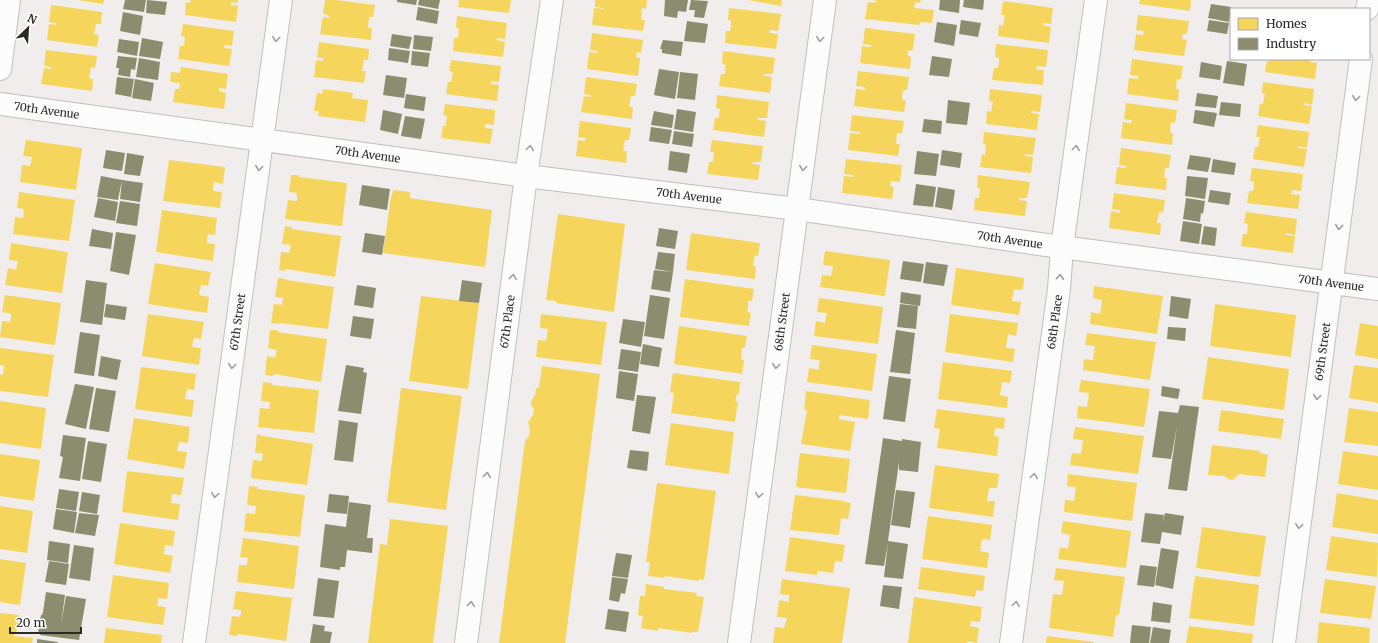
<svg xmlns="http://www.w3.org/2000/svg" width="1378" height="643" viewBox="0 0 1378 643" font-family="Merriweather,serif">
	<style>
		.homes { fill: #f6d55c }
		.industry { fill: #8c8c6e }
		.lines { fill: none; stroke-linecap: round; stroke-linejoin: round }
		.minor-casing { stroke: #c1bebe; stroke-width: 24 }
		.minor { stroke: #fdfcfc; stroke-width: 22 }
		.oneway { stroke: #9f9d9d }
		.labels { text-anchor: middle; dominant-baseline: central; stroke-width: 4; stroke-linejoin: round; paint-order: stroke }
		.street-label { font-size: 11px; fill: #2c2929; stroke: #fff }
	</style>
	<rect width="100%" height="100%" fill="#f1eded"/>
	<!-- homes -->
	<path class="homes" d="M78 0H104L103 4Z
		M191 0H238V3L231 2V5L238 6 236 22 185 15 186 2 190 3Z
		M325 0H336L375 5 373 17H369L368 28H372L371 40 320 34 323 17 329 18V15L323 14Z
		M459 0H511L509 13 458 7Z
		M595 0H647L646 9 642 8 641 20H645L643 31 592 25 594 8 604 9V8L595 7Z
		M748 0H782L781 6Z
		M873 0H921L920 3 915 2 914 8 934 10 932 23 920 22 919 25 865 19 868 2 876 3V1Z
		M1140 0H1191L1190 11 1139 4Z
		M1003 1 1053 8 1051 24 1043 23V25L1051 27 1049 43 998 36 999 25 1003 26 1005 15H1001Z
		M51 5 102 12 101 24H96L94 34 99 35 97 47 47 40 49 24 56 25V23L49 22Z
		M729 8 781 14 778 31 770 30V33L778 34 776 49 725 43 726 31H730L731 26V21L728 20Z
		M1138 15 1189 21 1187 34H1183L1182 38V39L1187 40 1184 56 1134 50 1136 34 1143 35 1144 31 1136 30Z
		M457 16 507 23 505 39 497 38V40L505 42 503 57 453 51 454 38H458L459 29 456 28Z
		M183 24 234 31 232 46 225 45 224 48 232 49 229 66 178 59 180 46H184L185 37 181 36Z
		M865 28 915 34 913 50 908 51V56L911 57 910 69 860 63 862 46 871 47V45L863 44Z
		M592 33 643 40 641 53 637 52 636 57 640 58 638 76 587 69 589 52 597 53V51L590 50Z
		M319 42 369 49 368 60H364L363 65 362 71H366L364 83 314 77 316 60 323 61V58H317Z
		M996 44 1048 50 1046 67 1037 66 1036 70H1044L1043 85 992 80 994 68H998L999 62V58L995 57Z
		M46 50 97 56 95 68 91 67 90 73 89 78 93 79 92 91 41 84 44 68 51 69V67L44 66Z
		M723 51 775 58 773 74H764V76L772 77 770 93 719 86 721 74H725V70L726 65 722 64Z
		M1132 59 1183 66 1181 79H1177L1176 89H1179L1178 101 1127 94 1129 78 1138 79V76L1130 75Z
		M1271 59H1311L1310 62 1317 63 1315 79 1265 72 1267 61H1270Z
		M451 60 501 66 499 82 491 81V84L499 85 497 101 446 94 448 82H451L453 72 449 71Z
		M181 67 228 74 226 89 219 88V91L226 93 224 109 173 102 175 89H179L180 83 170 82 171 72 180 73Z
		M858 71 909 77 907 90H903L902 100 906 101 904 112 854 106 856 89 865 90V87L856 86Z
		M586 77 637 84 635 96H631L629 107H633L632 119 581 112 584 96 591 97V95L584 94Z
		M1263 82 1314 89 1312 105 1304 103 1303 105 1312 106 1309 124 1258 116 1260 104H1263L1265 94 1262 93Z
		M323 89 353 93 352 98 368 100 365 122 318 116 319 111H314L317 93 322 94Z
		M990 89 1042 95 1040 112 1031 111V113L1039 114 1037 130 986 124 987 111 991 112 993 102 989 101Z
		M717 95 769 102 767 118H758V120L766 121 764 137 713 130 715 118H719V114L720 109 716 108Z
		M1126 103 1177 110 1175 123 1171 122 1170 133H1173L1172 145 1121 138 1123 122 1131 123 1132 120 1124 119Z
		M445 104 495 110 494 125 485 124V128L493 129 490 144 441 138 443 126H446V121L447 116 443 115Z
		M852 115 904 121 902 133H897L896 144H900L898 156 848 150 850 133 859 134 860 132 850 131Z
		M580 121 631 128 629 140H625L624 145 623 151H627L626 163 576 156 578 140 585 141 586 138 578 137Z
		M1258 125 1309 132 1307 148 1298 146V148L1307 149 1304 167 1253 159 1255 147H1258L1260 137H1256Z
		M984 132 1036 138 1033 155 1025 154V156L1033 157 1031 173 980 167 982 154 985 155 986 145 983 144Z
		M26 140 82 148 76 190 20 182 22 165 30 166 32 157 23 156Z
		M712 140 763 146 761 162H753L752 164 760 165 758 180 707 174 709 162H713L714 152H710Z
		M1121 148 1171 155 1169 168H1165L1164 178H1167L1166 190 1115 184 1117 167 1126 168V166L1119 165Z
		M846 159 902 165 900 182 891 181 890 186 894 187 892 199 842 193 844 176 853 177V175L844 174Z
		M169 160 225 167 223 184 214 182 213 187V191L222 192 220 208 163 201Z
		M1252 168 1303 174 1301 191 1292 190 1291 194 1300 195 1298 209 1247 203 1249 191H1253L1254 187V181H1250Z
		M291 175H299V177L347 183 342 226 285 219 288 200 297 201V193L289 192Z
		M978 175 1030 182 1027 198H1019V200L1027 201 1025 216 974 210 975 198H979L980 188H977Z
		M393 190 410 192V198L492 210 485 267 383 253 391 196H392Z
		M19 192 75 200 69 241 13 234 15 217 23 218 24 209 17 208Z
		M1114 193 1165 200 1163 213 1159 212 1157 223H1161L1160 235 1109 228 1111 211 1119 213 1120 210 1112 209Z
		M162 210 217 218 215 235 208 234 207 239V243L215 244 213 261 156 252Z
		M1246 212 1297 219 1295 235 1286 233V235L1295 236 1293 253 1241 246 1243 234H1247L1248 224 1244 223Z
		M558 214 625 224 614 312 556 303V301L546 300Z
		M285 226 292 227 291 229 341 236 335 277 286 269 285 271 279 270 281 252 289 253 291 245 282 244Z
		M691 233 760 243 758 256 755 255 753 266H756L755 279 686 270Z
		M11 243 68 252 62 293 5 285 8 268 16 270 18 261 9 260Z
		M825 251 890 260 885 296 820 287 822 275 831 276 833 266 823 265Z
		M155 263 211 272 208 286 201 285 199 295 209 297 207 313 148 304Z
		M956 268 1024 278 1023 290 1014 289 1012 301 1021 302 1019 315 951 305Z
		M278 278 286 279V280L334 287 328 329 280 323 279 324 271 323 274 304 282 305 283 298 275 297Z
		M685 279 754 289 752 301H748V307L747 312 751 313 749 326 680 317Z
		M1094 286 1163 296 1157 334 1090 324 1091 312 1100 314 1102 300 1093 298Z
		M5 295 61 303 55 345 0 337 2 321 10 322 11 317V314L2 312Z
		M421 296 479 303 468 389 409 381Z
		M819 298 883 307 878 344 814 336 816 321 825 323 827 313 817 312Z
		M1215 304 1296 315 1291 357 1210 346Z
		M148 314 204 322 201 339 194 338 192 347 201 348 199 365 142 356Z
		M541 314 607 322 601 365 536 357 538 340 546 341 548 329 540 328Z
		M950 314 1018 323 1016 336 1008 334 1006 348 1015 349 1013 362 945 352Z
		M1360 323 1378 326V359L1355 355Z
		M679 326 747 336 745 348H742L741 360H744L742 374 674 364Z
		M270 330H278L277 332 327 339 321 382 274 374 273 376 265 375 267 356 275 358 277 350 268 348Z
		M1087 333 1156 342 1150 380 1083 370 1084 359 1093 360 1095 346 1085 345Z
		M812 345 877 354 872 391 807 382 809 368 819 370V364L820 360 810 359Z
		M0 348 54 355 48 397 0 391V374L3 375 4 366 0 365Z
		M1208 357 1289 369 1284 410 1202 399Z
		M943 362 1012 371 1010 383 1002 382 1001 389 1000 395 1008 397 1007 408 938 399Z
		M1354 365 1378 368V403L1349 398Z
		M542 366 600 374 565 643H499L525 441 529 436 530 429 528 422 533 415 534 409 531 405V401L535 395 536 388H539Z
		M141 367 196 374 194 390 187 389 185 399 194 400 192 417 135 409Z
		M673 373 740 382 739 394H737L735 401 738 402 735 422 671 413 674 393 670 392Z
		M1081 380 1150 389 1144 427 1077 418 1078 406 1087 407 1089 393 1079 392Z
		M263 382 272 383V385L319 390 314 433 258 427 260 408 269 409 270 402 261 401Z
		M401 388 462 396 446 510 387 502Z
		M806 391 870 400 868 419 839 415V419L855 422 850 451 801 444 807 410H804Z
		M0 401 46 408 41 449 0 443Z
		M1349 408 1378 412V446L1344 442Z
		M937 409 1005 418 1004 429 995 428 994 436 999 437 997 456 937 448 940 429 934 428Z
		M1221 410 1284 419 1281 439 1218 431Z
		M134 418 190 427 188 443 179 442 177 451 187 452 184 469 127 459Z
		M671 423 734 432 729 474 665 465Z
		M1075 427 1144 436 1138 474 1070 465 1072 453 1081 454 1083 440 1073 439Z
		M257 434 263 436 313 444 307 485 251 478 253 460 262 461 263 453H255Z
		M1212 445 1260 451V453L1268 455 1265 477 1239 474 1234 479 1230 480 1224 476 1208 475Z
		M1343 451 1378 456V490L1338 484Z
		M800 453 850 459 846 493 796 487Z
		M0 454 40 460 34 501 0 496Z
		M935 465 999 474 997 488H989L987 501H995L993 517 929 508Z
		M127 471 184 478 181 495 172 494 171 503 180 504 178 520 122 512Z
		M1068 474 1137 483 1132 521 1064 512 1065 500 1074 501 1076 487 1067 486Z
		M657 483 716 491 704 580 699 579V581L665 576 664 578 648 576 650 562H646Z
		M249 486 258 487V489L305 495 300 537 244 531 246 513 255 514 256 506 247 505Z
		M1337 493 1378 500V534L1332 527Z
		M795 495 844 501V502L851 503 848 519 841 518 839 535 790 530Z
		M0 506 33 511 27 553 0 549Z
		M928 516 992 525 990 540 982 539 980 551 989 553 987 568 922 559Z
		M390 519 448 526 433 643H368L380 544 387 545Z
		M1063 521 1131 531 1126 568 1058 559 1060 547 1068 549 1070 535 1061 533Z
		M120 523 175 531 173 546 165 545 164 554 173 556 170 573 114 564Z
		M1202 527 1266 536 1260 577 1196 568Z
		M1331 536 1378 543 1377 577 1326 570Z
		M790 537 845 545 842 562 835 561 833 573 818 571 817 575 785 571Z
		M243 538 299 546 294 589 237 582 239 565H247V562L248 558 240 557Z
		M0 559 26 563 20 605 0 602Z
		M921 567 985 576 983 591 976 590 975 597 918 589Z
		M1056 568 1125 577 1119 615H1116L1113 637 1049 628 1053 594 1062 595 1064 581 1054 580Z
		M113 575 169 583 167 599 158 598V602L157 606 166 607 163 625 107 617Z
		M1195 576 1259 585 1254 626 1189 618Z
		M782 579 850 588 842 643H773L775 627 784 628 787 618 777 617 779 600 789 602V595L780 594Z
		M1325 579 1376 586 1371 619 1320 613Z
		M646 584 664 587V589L697 593 696 596 704 597 698 632H692V633L658 628V631L641 628 643 616 638 615 640 596H645Z
		M236 591 292 598 286 641 238 634 237 636 229 635 232 616 240 617 241 614V610L233 609Z
		M914 597 982 607 980 622 971 621 970 626 979 628 977 643 967 641V643H908Z
		M0 613 19 615 16 633H15L14 636 33 638 32 643H0Z
		M1319 622 1370 628 1369 643H1317Z
		M1189 626 1253 634 1252 643H1186Z
		M106 628 162 635 161 643H104Z
		M1047 636 1094 642V643H1046Z"/>
	<!-- industry -->
	<path class="industry" d="M125 0H146L144 12 123 9Z
		M147 0 167 2 165 15 146 13Z
		M397 0H417L416 5 397 2Z
		M419 0H440L438 9 418 5Z
		M665 0H688L686 12 678 11 677 18 664 16Z
		M691 0 708 1 704 18 694 17 695 10H689Z
		M940 0H960L959 13 939 10Z
		M964 0H984L983 10 963 7Z
		M1211 4 1231 7 1229 22 1208 18Z
		M418 7 439 11 437 24 416 20Z
		M123 12 143 16 140 35 120 31Z
		M961 20 981 23 978 37 959 34Z
		M1209 20 1229 23 1227 34 1207 31Z
		M687 21 708 24 705 43 684 41Z
		M937 22 957 25 954 46 934 42Z
		M392 34 412 37 409 49 390 46Z
		M414 35 433 37 431 51 413 49Z
		M142 38 163 42 160 59 139 56Z
		M119 39 139 42 137 56 117 52Z
		M663 40 683 42 681 56 662 53V49H660Z
		M389 48 410 51 408 63 388 60Z
		M412 51 430 53 428 67 411 65Z
		M118 56 137 58 135 70 131 69 130 77 118 75 119 68H116Z
		M932 56 952 59 949 77 929 75Z
		M139 58 160 62 158 80 136 77Z
		M1227 61 1247 64 1244 86 1223 83Z
		M1201 62 1222 66 1220 80 1199 77Z
		M659 69 679 72 675 99 654 95Z
		M680 72 698 74 695 100 677 98Z
		M386 75 407 78 404 98 383 95Z
		M117 77 134 79 131 97 115 94Z
		M135 79 154 83 151 101 132 98Z
		M1197 93 1218 96 1216 108 1195 106Z
		M406 94 426 97 424 111 404 108Z
		M948 100 970 103 967 125 946 123Z
		M1221 102 1241 104 1240 117 1219 115Z
		M677 109 696 112 693 132 674 129Z
		M383 110 402 114 398 134 380 130Z
		M1195 110 1217 113 1214 127 1193 123Z
		M654 111 674 115 672 128 651 125Z
		M405 116 425 119 421 139 401 136Z
		M924 119 942 121 941 134 922 132Z
		M651 127 672 130 669 144 649 141Z
		M674 131 694 134 692 147 672 144Z
		M106 150 125 153 122 171 103 168Z
		M942 150 962 153 960 168 940 165Z
		M670 151 690 154 687 173 668 170Z
		M917 151 939 154 936 176 914 174Z
		M127 153 144 156 140 176 124 174Z
		M1190 155 1211 158 1208 172 1187 169Z
		M1213 159 1236 163 1234 175 1211 172Z
		M101 176 122 180 118 200 97 197Z
		M1187 176 1208 178 1205 199 1185 196Z
		M122 180 143 183 140 202 120 199Z
		M916 184 936 187 933 207 913 205Z
		M362 185 390 189 387 210 359 205Z
		M938 187 955 190 952 210 935 207Z
		M1210 190 1231 193 1229 205 1208 202Z
		M98 198 118 202 115 221 94 217Z
		M1186 198 1205 201 1203 214 1201 213 1200 222 1183 219Z
		M120 201 140 204 137 226 116 223Z
		M1183 221 1202 224 1199 244 1180 241Z
		M1204 226 1217 228 1215 246 1201 244Z
		M659 228 678 231 675 249 656 246Z
		M92 229 113 233 111 249 89 246Z
		M116 232 136 235 129 275 110 271Z
		M365 233 385 236 382 255 362 252Z
		M658 252 675 254 673 272 655 269Z
		M903 261 924 264 921 282 900 279Z
		M926 262 948 265 944 286 923 283Z
		M654 270 673 272 670 292 651 289Z
		M86 280 107 283 102 325 80 322Z
		M462 280 482 283 479 303 459 301Z
		M357 285 376 288 373 308 354 305Z
		M901 292 921 295 920 306 900 303Z
		M650 295 670 298 664 339 644 336Z
		M1171 296 1191 299 1188 319 1169 316Z
		M106 304 127 307 125 320 104 317Z
		M900 304 918 306 916 329 897 327Z
		M353 316 374 319 371 339 350 336Z
		M623 319 645 322 641 347 619 343Z
		M1168 327 1186 328 1185 341 1167 339Z
		M896 330 915 333 910 374 890 372Z
		M80 332 100 335 94 376 74 373Z
		M643 344 662 348 659 367 640 364Z
		M621 349 641 352 638 372 618 369Z
		M101 356 121 360 117 380 98 376Z
		M346 365 364 368 363 372 367 373 361 414 338 411Z
		M619 371 638 374 634 401 616 398Z
		M889 376 911 379 905 422 883 419Z
		M75 384 94 387 86 429 65 424Z
		M1162 386 1180 389 1178 399 1161 396Z
		M96 388 116 391 109 432 89 429Z
		M637 395 656 397 650 434 632 431Z
		M1180 405 1199 407 1187 491 1168 489 1177 426 1171 459 1152 457 1159 411 1178 413Z
		M339 420 358 423 353 462 334 460Z
		M63 435 86 438 80 481 59 478 63 457 60 456Z
		M883 438 902 441V439L921 442 918 472 899 470V462L888 541 908 544 903 579 884 577 888 543 884 566 865 564Z
		M88 441 107 444 101 482 82 479Z
		M630 450 649 452 647 471 627 468Z
		M59 489 79 492 76 511 56 508Z
		M896 490 915 492 910 528 891 525Z
		M82 492 100 495 97 514 79 511Z
		M329 494 349 496 347 514 327 512Z
		M349 502 371 505 367 538H373L372 553 347 550 345 567H340V570L320 567 325 524 346 527Z
		M56 509 77 512 74 533 53 529Z
		M79 513 99 515 95 536 75 533Z
		M1145 513 1164 515 1163 522 1165 513 1184 516 1181 535 1162 532 1160 544 1141 542Z
		M49 541 70 544 68 563 47 560Z
		M74 545 94 548 90 581 69 578Z
		M1161 548 1179 551 1173 589 1155 585Z
		M616 553 632 555 628 578 612 576Z
		M49 561 69 564 66 585 45 582Z
		M1140 565 1157 567 1154 587 1137 585Z
		M612 577 628 579 625 594 621 593 619 602 609 600Z
		M318 578 339 581 334 618 313 616Z
		M883 585 902 587 899 609 880 606Z
		M46 592 65 595 61 624 66 596 86 599 79 640 40 635V634L38 633 41 615H42L43 612 49 613 43 612Z
		M1153 602 1172 605 1170 623 1151 621Z
		M608 609 629 612 626 632 605 629Z
		M313 624 325 626 324 631 332 632 330 643H310Z
		M1132 625 1151 627 1149 643H1130Z
		M1153 627 1171 630 1169 643H1150Z
		M37 639 58 642V643H37Z"/>
	<g class="lines">
		<defs>
			<g id="minor">
				<path d="M1367 9 1369 0"/>
				<path d="M0 69 9 0"/>
				<path id="s1" d="M0 104 526 176 797 209 1039 244 1378 289"/>
				<path id="s2" d="M194 643 281 0"/>
				<path id="s3" d="M466 643 526 176 552 0"/>
				<path id="s4" d="M739 643 825 0"/>
				<path id="s5" d="M1011 643 1059 289 1062 247 1096 0"/>
				<path id="s6" d="M1284 643 1361 59"/>
			</g>
		</defs>
		<!-- minor casing -->
		<use href="#minor" class="minor-casing"/>
		<!-- minor -->
		<use href="#minor" class="minor"/>
	</g>
	<!-- one-way arrows -->
	<defs><path id="oneway-chevron" d="M-2-3.5L2.5 0L-2 3.5" fill="none" stroke-width="1.6" stroke-linecap="round" stroke-linejoin="round"/></defs>
	<g class="oneway">
		<use href="#oneway-chevron" transform="translate(276 39) rotate(97)"/>
		<use href="#oneway-chevron" transform="translate(820 39) rotate(97)"/>
		<use href="#oneway-chevron" transform="translate(1356 98) rotate(97)"/>
		<use href="#oneway-chevron" transform="translate(530 148) rotate(-82)"/>
		<use href="#oneway-chevron" transform="translate(1076 148) rotate(-82)"/>
		<use href="#oneway-chevron" transform="translate(259 168) rotate(98)"/>
		<use href="#oneway-chevron" transform="translate(803 168) rotate(98)"/>
		<use href="#oneway-chevron" transform="translate(1339 227) rotate(97)"/>
		<use href="#oneway-chevron" transform="translate(513 277) rotate(-83)"/>
		<use href="#oneway-chevron" transform="translate(1060 277) rotate(-86)"/>
		<use href="#oneway-chevron" transform="translate(232 366) rotate(98)"/>
		<use href="#oneway-chevron" transform="translate(776 366) rotate(98)"/>
		<use href="#oneway-chevron" transform="translate(1317 397) rotate(98)"/>
		<use href="#oneway-chevron" transform="translate(487 475) rotate(-83)"/>
		<use href="#oneway-chevron" transform="translate(1034 476) rotate(-82)"/>
		<use href="#oneway-chevron" transform="translate(215 495) rotate(98)"/>
		<use href="#oneway-chevron" transform="translate(759 495) rotate(98)"/>
		<use href="#oneway-chevron" transform="translate(1299 526) rotate(98)"/>
		<use href="#oneway-chevron" transform="translate(471 604) rotate(-83)"/>
		<use href="#oneway-chevron" transform="translate(1016 604) rotate(-82)"/>
	</g>
	<g class="labels">
		<!-- street labels -->
		<g class="street-label">
			<text stroke="none"><textPath href="#s1" startOffset="47">70th Avenue</textPath></text>
			<text stroke="none"><textPath href="#s1" startOffset="371">70th Avenue</textPath></text>
			<text stroke="none"><textPath href="#s1" startOffset="695">70th Avenue</textPath></text>
			<text stroke="none"><textPath href="#s1" startOffset="1019">70th Avenue</textPath></text>
			<text stroke="none"><textPath href="#s1" startOffset="1343">70th Avenue</textPath></text>
			<text stroke="none"><textPath href="#s3" startOffset="324">67th Place</textPath></text>
			<text stroke="none"><textPath href="#s2" startOffset="324">67th Street</textPath></text>
			<text stroke="none"><textPath href="#s4" startOffset="324">68th Street</textPath></text>
			<text stroke="none"><textPath href="#s5" startOffset="324">68th Place</textPath></text>
			<text stroke="none"><textPath href="#s6" startOffset="294">69th Street</textPath></text>
		</g>
	</g>
	<!-- legend -->
	<rect x="1230" y="8" width="140" height="52" fill="#ffffff" stroke="#aba9a9"/>
	<rect x="1238" y="18" width="20" height="12" fill="#f6d55c" stroke="#aba9a9"/>
	<text x="1266" y="28" font-size="12" fill="#2c2929">Homes</text>
	<rect x="1238" y="38" width="20" height="12" fill="#8c8c6e" stroke="#aba9a9"/>
	<text x="1266" y="48" font-size="12" fill="#2c2929">Industry</text>
	<!-- north arrow -->
	<g transform="translate(28 28) rotate(25)" stroke="#ffffff" stroke-width="3" paint-order="stroke">
	<path d="M0-3L7 15L0 10L-7 15Z" fill="#2c2929"/>
	<text y="-6" font-size="11" font-weight="bold" text-anchor="middle" fill="#2c2929">N</text>
	</g>
	<!-- scale -->
	<path d="M10 627v6h71v-6" fill="none" stroke="#2c2929" stroke-width="2"/>
	<text x="16" y="627" font-size="12" fill="#2c2929" stroke="#ffffff" stroke-width="3" paint-order="stroke">20 m</text>
</svg>
